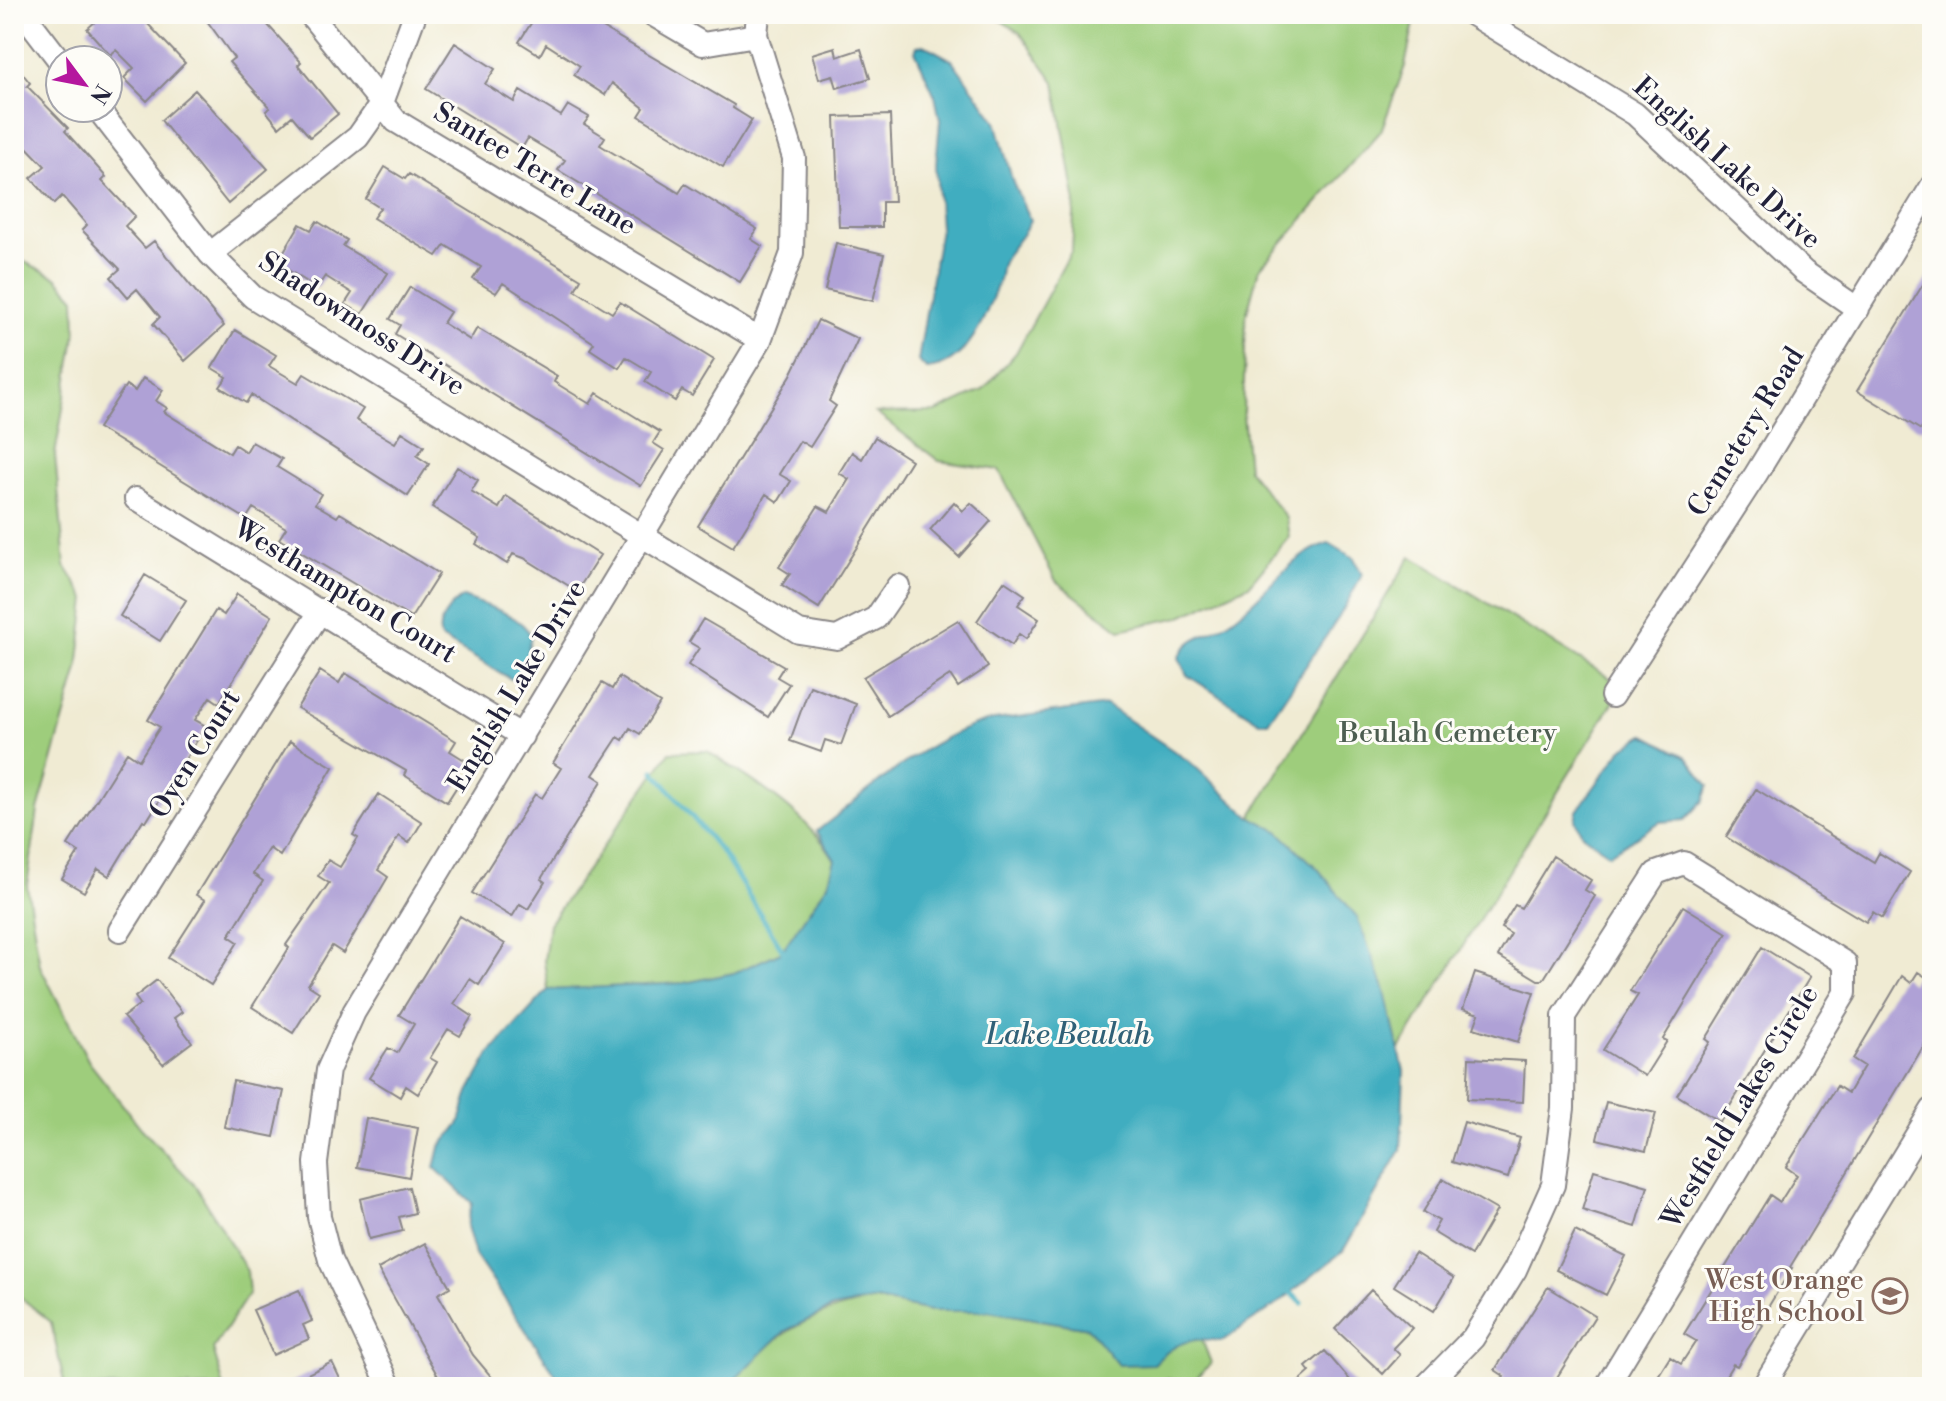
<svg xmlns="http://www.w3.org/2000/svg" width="1946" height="1401" viewBox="0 0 1946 1401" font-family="'Libre Bodoni',serif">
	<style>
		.green { fill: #9ecd7b; stroke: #60785b; stroke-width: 2 }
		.water { fill: #41adc0; stroke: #32687e; stroke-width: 2 }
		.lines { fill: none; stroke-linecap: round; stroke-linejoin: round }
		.stream { stroke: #41adc0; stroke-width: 5 }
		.building { fill: #afa1d6 }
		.minor-casing { stroke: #898687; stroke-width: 26 }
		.minor { stroke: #fff; stroke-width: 22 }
		.labels { text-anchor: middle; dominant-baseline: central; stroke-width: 6; stroke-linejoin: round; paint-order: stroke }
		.street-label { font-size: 28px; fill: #22223b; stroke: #fdfcf7 }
		.park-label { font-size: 28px; fill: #4d5e51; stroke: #fdfcf7 }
		.education-label { font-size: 28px; fill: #785e54; stroke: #fdfcf7; text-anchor: end }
		.water-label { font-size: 30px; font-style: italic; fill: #306177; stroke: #fdfcf7 }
	</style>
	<rect width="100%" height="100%" fill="#fdfcf7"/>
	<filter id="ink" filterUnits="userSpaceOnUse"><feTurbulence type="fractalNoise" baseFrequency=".0125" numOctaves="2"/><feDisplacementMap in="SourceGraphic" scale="16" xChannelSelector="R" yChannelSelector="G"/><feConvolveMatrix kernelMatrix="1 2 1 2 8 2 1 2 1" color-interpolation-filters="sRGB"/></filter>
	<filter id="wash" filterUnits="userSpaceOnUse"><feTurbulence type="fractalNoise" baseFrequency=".006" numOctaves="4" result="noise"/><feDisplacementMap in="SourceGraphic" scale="32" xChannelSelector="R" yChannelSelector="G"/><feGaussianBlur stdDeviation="1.8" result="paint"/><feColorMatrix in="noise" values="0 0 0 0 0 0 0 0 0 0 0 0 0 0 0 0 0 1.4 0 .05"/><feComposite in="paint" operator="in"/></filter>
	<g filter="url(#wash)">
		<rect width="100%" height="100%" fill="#f0ebd3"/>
		<!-- green -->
		<path class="green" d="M991 14H1406L1414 23 1405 66 1381 131 1259 269 1246 316 1243 414 1248 469 1286 518 1289 537 1249 585 1180 617 1120 630 1056 581 999 470 939 461 876 413 936 412 983 390 1016 353 1072 250 1075 198 1055 82 1020 33Z
			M14 257 56 277 75 298 76 332 55 455 65 566 86 599 78 669 38 810 27 886 40 966 89 1062 141 1128 196 1186 247 1271 249 1293 213 1349 224 1387H65L51 1322 14 1292Z
			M1411 556 1623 686 1361 1112 1149 983Z
			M707 751C755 782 804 811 835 860L828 884 781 952 734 973 684 983 548 990 544 961 549 924 670 752Z
			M876 1300 931 1311H988L1088 1328 1154 1364 1172 1345 1201 1337 1211 1363 1193 1382 1166 1379 1154 1387H728C773 1334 808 1312 876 1300Z"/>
		<!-- water -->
		<path class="water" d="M924 45 952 60 996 121 1013 183 1030 220C1024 238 1010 246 1003 262 1000 268 1001 274 999 280 987 314 968 366 927 369L918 361 940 228 936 165 940 120 935 96 915 51 917 46Z
			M1329 543 1354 558 1362 575 1339 617 1268 722H1260L1187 675 1179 658C1189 635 1208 636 1227 623 1262 601 1289 554 1329 543Z
			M463 597C484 605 521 614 531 636L521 678 511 679 441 638C435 623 450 605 463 597Z
			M1106 705 1190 762 1248 815 1278 831 1319 870 1357 917 1384 988 1404 1071 1401 1150 1343 1251 1276 1305 1222 1341C1192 1336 1175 1342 1154 1364L1118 1365 1088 1328 988 1311H931L876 1300 832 1308 785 1331 727 1387H564L475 1255 467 1226 472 1203 435 1168 440 1147 459 1125 469 1092 491 1052 548 990 684 983 734 973 781 952 828 884 835 860 817 831C870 791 922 740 987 721Z
			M1645 735 1687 757 1709 786 1704 800 1685 820 1660 822 1609 854 1582 834 1575 820 1577 811 1622 749Z"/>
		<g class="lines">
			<!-- stream -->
			<path class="stream" d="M654 771 723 854 785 954
				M1286 1288 1302 1303"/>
		</g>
		<g id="blocks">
			<!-- building -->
			<path class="building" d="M90 14H157L147 23 185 63 147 101 124 78 134 68 116 50 110 55 87 29 96 21Z
				M202 14H258L301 62 298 65 338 114 310 137 292 116 279 127 266 111 270 108 229 62 234 58Z
				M537 14H579L734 105 733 108 752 120 723 167 639 116 644 108 612 83 605 95 574 75 580 66 546 44 540 55 519 42Z
				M455 43 495 69 485 84 514 102 520 91 561 116 568 105 589 117 584 124 605 137 600 145 679 193 685 184 757 229 751 239 762 246 740 282 558 170 565 160 528 138 522 148 426 89Z
				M835 47 837 57 861 49 870 78 837 88 833 75 819 79 812 54Z
				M14 63 30 83 27 86 68 128 65 131 106 177 102 181 135 216 125 226 145 248 154 241 224 326 185 361 153 324 160 317 137 289 128 297 111 277 120 269 82 230 87 225 62 196 54 204 31 178 45 166 14 134Z
				M195 90 268 169 228 204 161 120Z
				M890 115 894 202H882V227H839L835 117Z
				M385 167 405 179 409 174 581 279 575 290 612 313 620 302 714 360 692 396 682 390 675 401 645 382 651 372 626 357 619 368 590 349 594 343 503 283 496 293 473 279 481 267 445 245 437 256 373 218 380 208 366 199Z
				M317 221 347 240 343 246 388 273 362 314 345 304 352 293 325 276 317 288 277 263 300 224 311 230Z
				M836 243 884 254 873 301 825 290Z
				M1932 270V413L1921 430 1857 391Z
				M410 287 450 312 443 323 470 340 477 328 557 376 554 382 590 404 597 393 660 432 653 443 664 450 641 486 395 334 400 325 390 319Z
				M818 320 858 339 829 401 836 406 810 447 800 441 779 474 791 481 778 502 766 494 733 547 698 526 791 375Z
				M235 330 276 355 269 366 298 383 304 374 363 409 356 420 395 443 402 432 424 446 417 456 429 464 408 496 251 395 246 403 220 387 227 377 212 368Z
				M143 378 163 390 156 401 167 408 164 412 230 453 235 445 246 452 252 442 282 459 277 467 321 494 315 504 337 517 340 513 439 574 411 618 279 539 286 528 253 508 246 519 98 428 126 385 135 391Z
				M875 437 911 460 819 608 782 585 790 574 779 567 818 506 829 512 849 479 839 473 852 452 862 459Z
				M457 467 478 480 471 491 499 508 506 496 600 555 577 591 524 558 513 554 507 564 476 544 480 538 432 507Z
				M954 502 963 511 971 503 991 521 959 557 930 530Z
				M145 575 186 600 160 641 120 616Z
				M1004 581 1025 595 1018 605 1039 619 1026 639 1019 634 1012 645 977 621Z
				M237 594 272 616 219 703 210 697 195 720 206 726 146 822 143 820 109 876 98 869 84 892 62 879 79 852 68 845 127 752 139 760 160 727 148 720 216 610 224 615Z
				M703 619 784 666 777 677 789 684 768 717 688 665 699 648 689 642Z
				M958 620 988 667 958 687 950 675 888 716 863 677Z
				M320 671 339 683 345 673 456 741 450 751 471 764 447 802 404 775 406 771 297 708Z
				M619 677 660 703 640 734 630 728 623 740 618 737 593 775 602 781 541 879 545 882 528 909 520 904 512 917 472 893 535 794 542 798 561 768 553 763 602 683 612 689Z
				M810 686 856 704 841 745 825 740 821 752 790 741Z
				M290 741 333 767 280 856 269 848 253 874 263 881 229 936 238 942 211 985 168 958 205 900 196 895Z
				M1756 789 1874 862 1879 853 1910 872 1882 918 1873 912 1866 922 1726 837Z
				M379 794 422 822 409 843 399 836 378 870 388 877 343 953 332 946 308 985 319 992 293 1033 252 1007 289 948 286 945 329 883 318 876 328 860 340 867 358 838 353 835Z
				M1553 856 1591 880 1585 890 1595 896 1543 980H1538L1498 956 1511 934 1501 928 1515 905 1521 908Z
				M1683 906 1727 933 1663 1039 1667 1041 1645 1076 1603 1050 1638 995 1630 991Z
				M460 916 505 944 479 985 470 979 454 1004 472 1016 460 1036 448 1029 430 1058 437 1062 418 1094 406 1086 400 1097 369 1078 388 1048 397 1053 414 1024 399 1015Z
				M1762 947 1810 977 1720 1122 1677 1095 1710 1042 1706 1039Z
				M1918 972 1932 981V1032L1790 1267 1792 1268 1759 1322 1763 1325 1737 1366 1733 1364 1719 1387H1651L1670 1357 1681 1364 1696 1341 1684 1334 1770 1195 1780 1202 1797 1175 1786 1167 1837 1086 1848 1093 1864 1066 1853 1059 1902 976 1911 983Z
				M1475 973 1534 992 1518 1042 1474 1028 1479 1014 1463 1009Z
				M157 980 182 1012 174 1018 192 1042 163 1064 123 1017 140 1004 135 997Z
				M1469 1058 1525 1061 1523 1102 1467 1099Z
				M233 1081 284 1091 274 1137 224 1127Z
				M1606 1102 1656 1113 1646 1151 1597 1139Z
				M366 1118 418 1128 409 1177 357 1167Z
				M1464 1122 1520 1138 1508 1178 1452 1162Z
				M1594 1170 1648 1186 1636 1227 1582 1210Z
				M1443 1179 1497 1210 1471 1255 1433 1232 1439 1221 1423 1212Z
				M409 1187 415 1213 399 1217 403 1231 369 1239 360 1199Z
				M1575 1231 1626 1256 1606 1295 1556 1270Z
				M425 1243 450 1287 438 1294 473 1355 500 1387H444L378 1269Z
				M1415 1253 1454 1278 1434 1311 1394 1286Z
				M1548 1287 1595 1316 1551 1387H1497L1504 1376 1495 1370Z
				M299 1290 312 1321 303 1325 309 1339 273 1355 253 1310Z
				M1371 1290 1412 1328 1393 1348 1400 1355 1383 1374 1335 1329Z
				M1325 1351 1356 1387H1293L1310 1372 1306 1367Z
				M332 1362 344 1387H281Z"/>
		</g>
	</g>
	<g filter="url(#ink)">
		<use href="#blocks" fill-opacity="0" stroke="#898687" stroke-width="2"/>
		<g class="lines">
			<defs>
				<path id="minor" d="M24 14 60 61
					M310 14 396 121 760 340
					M652 14 703 44 756 35
					M1472 14 1635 114 1804 272 1858 309
					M97 108 210 254 253 297 799 632 837 638 876 618 898 586
					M210 254 358 137 382 103 415 14
					M136 499 522 736
					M1612 696 1756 474 1932 186
					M120 930 321 610
					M390 1387 330 1260 319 1217 316 1163 328 1070 354 1012 760 340 792 253 794 158 756 35 758 14
					M1425 1387 1473 1338 1515 1270 1553 1185 1563 1108 1564 1016 1656 873 1684 863 1845 963V993L1606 1387
					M1763 1387 1932 1110"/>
			</defs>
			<!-- minor casing -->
			<use href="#minor" class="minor-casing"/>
			<!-- minor -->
			<use href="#minor" class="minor"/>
		</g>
	</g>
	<!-- icons -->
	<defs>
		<symbol id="school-ring" viewBox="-11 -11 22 22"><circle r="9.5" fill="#fdfcf7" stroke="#8d6e63" stroke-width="1.5"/><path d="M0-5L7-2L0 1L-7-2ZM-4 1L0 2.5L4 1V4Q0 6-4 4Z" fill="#8d6e63"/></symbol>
	</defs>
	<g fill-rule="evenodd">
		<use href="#school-ring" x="1870" y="1276" width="40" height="40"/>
	</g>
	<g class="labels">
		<!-- street labels -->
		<g class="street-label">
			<text transform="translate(1727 163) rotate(42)">English Lake Drive</text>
			<text transform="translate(535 169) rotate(31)">Santee Terre Lane</text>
			<text transform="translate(362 324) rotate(33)">Shadowmoss Drive</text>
			<text transform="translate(1746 432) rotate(-58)">Cemetery Road</text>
			<text transform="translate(345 591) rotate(31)">Westhampton Court</text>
			<text transform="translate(517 686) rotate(-59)">English Lake Drive</text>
			<text transform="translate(195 754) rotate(-58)">Oyen Court</text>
			<text transform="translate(1740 1107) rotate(-59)">Westfield Lakes Circle</text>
		</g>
		<!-- park labels -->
		<g class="park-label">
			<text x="1448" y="733">Beulah Cemetery</text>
		</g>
		<!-- education labels -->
		<g class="education-label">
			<text x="1864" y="1280">West Orange<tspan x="1864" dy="32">High School</tspan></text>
		</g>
		<!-- water labels -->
		<g class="water-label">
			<text x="1068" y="1035">Lake Beulah</text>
		</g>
	</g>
	<!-- margin -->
	<rect width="1946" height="1401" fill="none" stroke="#fdfcf7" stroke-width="48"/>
	<!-- north arrow -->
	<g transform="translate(84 84) rotate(122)"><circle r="38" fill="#fdfcf7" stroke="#a5a5ac" stroke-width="2"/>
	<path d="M0-6L14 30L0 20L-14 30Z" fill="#b5179e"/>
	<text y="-12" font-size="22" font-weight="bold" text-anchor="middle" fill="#22223b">N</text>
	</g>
</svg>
